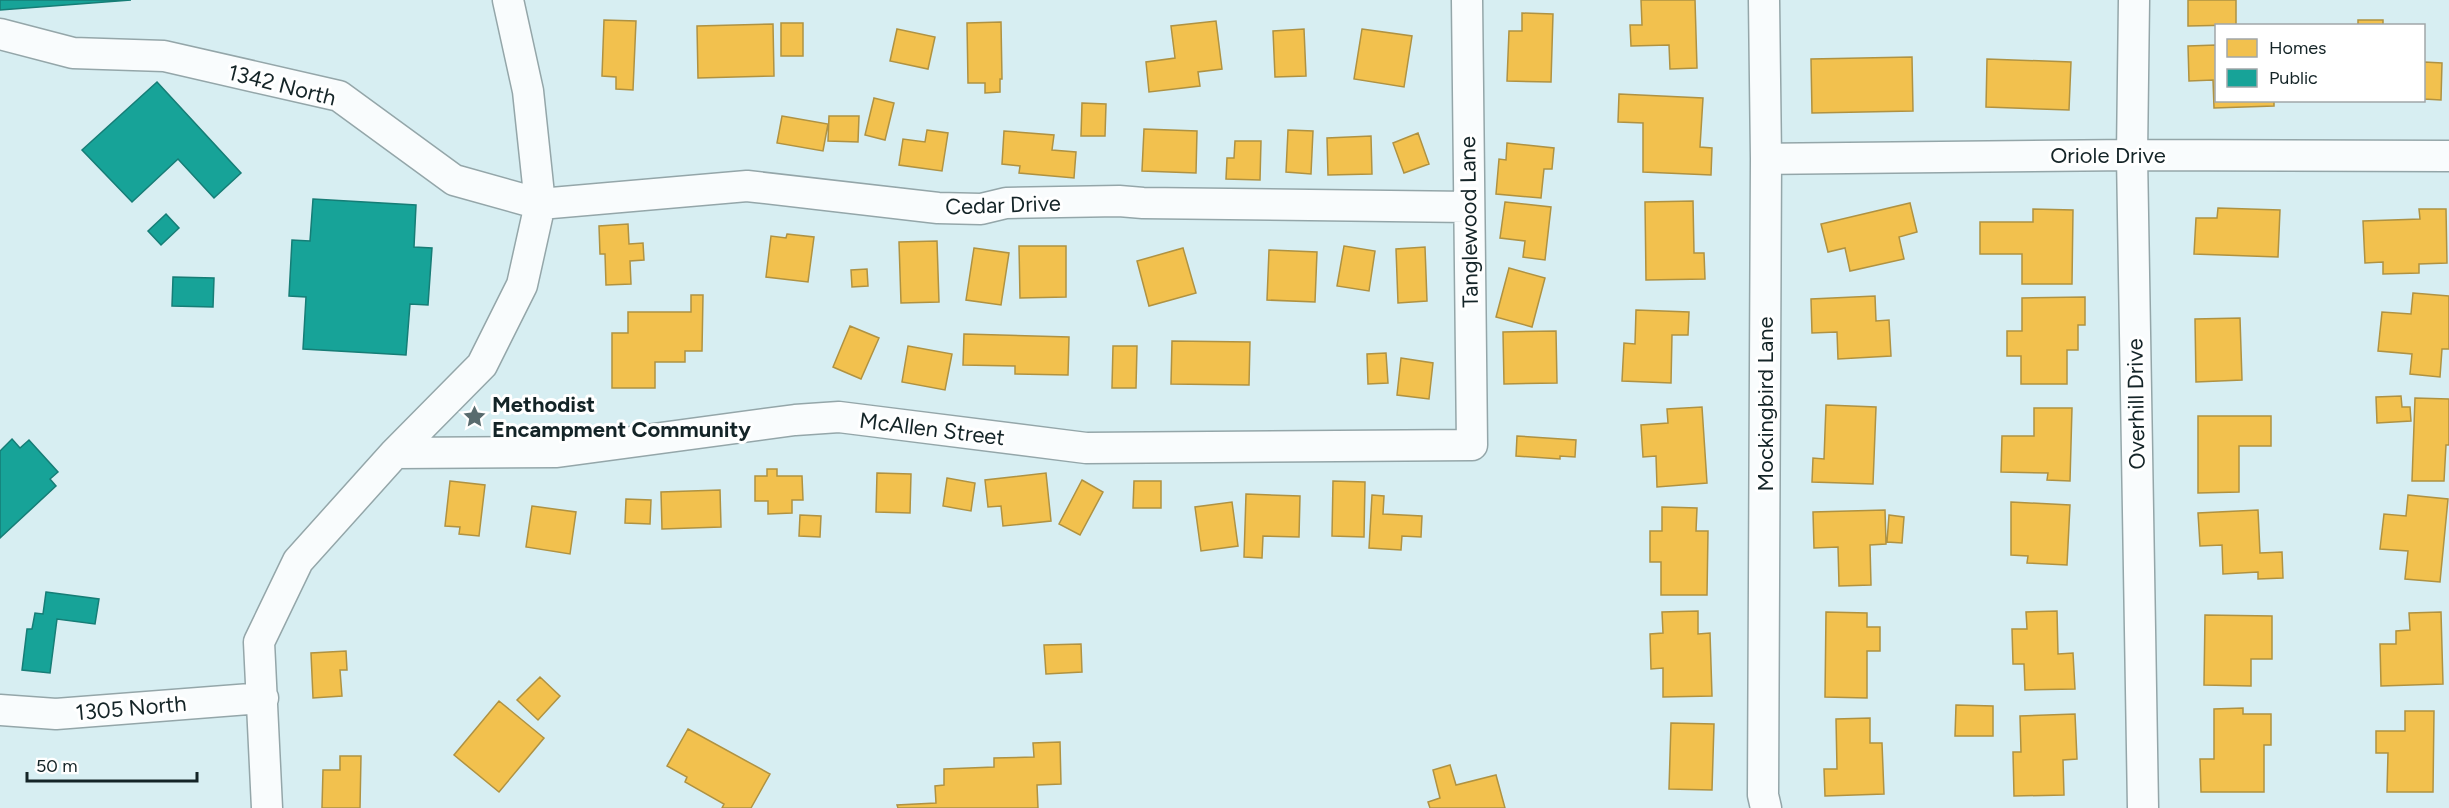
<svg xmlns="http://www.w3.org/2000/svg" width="2449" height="808" viewBox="0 0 2449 808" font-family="Figtree,sans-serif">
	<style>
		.homes { fill: #f2c14e; stroke: #af9242; stroke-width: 1.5 }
		.public { fill: #17a398; stroke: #167d76; stroke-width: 1.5 }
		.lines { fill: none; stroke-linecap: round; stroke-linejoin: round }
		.minor-casing { stroke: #94a6a9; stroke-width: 33 }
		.minor { stroke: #f9fcfd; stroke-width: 30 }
		.labels { text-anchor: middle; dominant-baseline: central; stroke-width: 6; stroke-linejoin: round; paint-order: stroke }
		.street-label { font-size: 22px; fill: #142427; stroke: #fff }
		.poi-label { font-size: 22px; font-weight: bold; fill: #142427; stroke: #fff; text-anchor: start }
	</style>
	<rect width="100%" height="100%" fill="#d7eef2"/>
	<!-- homes -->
	<path class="homes" d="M1641 0H1695L1697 68 1670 69 1669 45 1631 46 1630 25H1642Z
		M2188 0H2236V25L2188 26Z
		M1522 13 1553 14 1551 82 1507 81 1509 31H1522Z
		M604 20 636 21 633 90 616 89V77L602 76Z
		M2358 20H2383V26H2358Z
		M1216 21 1222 69 1198 72 1200 86 1149 92 1146 62 1175 58 1171 26Z
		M1001 22 1002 79H1000V92L985 93V83H968L967 23Z
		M781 23H803V56H781Z
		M773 24 774 76 698 78 697 26Z
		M897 29 935 37 928 69 890 61Z
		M1304 29 1306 76 1275 77 1273 31Z
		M1362 29 1412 36 1404 87 1354 79Z
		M2216 45V100H2274V106L2214 108 2213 80 2189 81 2188 46Z
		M1912 57 1913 111 1812 113 1811 59Z
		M1987 59 2071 62 2069 110 1986 107Z
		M2424 62 2442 63 2441 100 2424 99Z
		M1619 94 1703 98 1700 147 1712 148 1711 175 1643 172V123L1618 122Z
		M874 98 894 103 885 140 865 135Z
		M1082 103 1106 104 1105 136H1081Z
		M782 116 828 124 823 151 777 143Z
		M829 116H859L858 142 828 141Z
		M1144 129 1197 131 1196 173 1142 171Z
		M927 130 948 133 942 171 899 165 903 139 925 142Z
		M1288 130 1313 131 1311 174 1286 172Z
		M1004 131 1054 135 1052 150 1076 152 1074 178 1019 173 1020 166 1002 164Z
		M1418 133 1429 164 1404 173 1393 143Z
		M1371 136 1372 174 1328 175 1327 138Z
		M1235 141H1261L1260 180 1226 179 1227 158H1234Z
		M1507 143 1554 148 1552 169H1544L1541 198 1496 194 1499 159 1506 160Z
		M1693 201 1694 253H1704L1705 279 1646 280 1645 202Z
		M1505 202 1551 207 1545 260 1523 257 1525 241 1500 238Z
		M1910 203 1917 232 1899 237 1904 259 1850 271 1845 248 1828 252 1821 224Z
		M2218 208 2280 210 2278 257 2194 254 2196 218H2217Z
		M2033 209 2073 210 2072 284H2022V254H1980V222H2033Z
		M2419 209H2446L2447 263 2419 264V273L2383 274V262L2365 263 2363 221 2420 219Z
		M628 224 629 244 643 243 644 260 630 261 631 284 606 285 605 254H600L599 226Z
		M787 234 814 237 808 282 766 277 771 236 786 238Z
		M937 241 939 302 901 303 899 242Z
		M1019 246H1066V297L1020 298Z
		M1344 246 1375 251 1369 291 1337 286Z
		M1425 247 1427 301 1398 303 1396 249Z
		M974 248 1009 253 1001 305 966 300Z
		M1183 248 1196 293 1149 306 1137 261Z
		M1269 250 1317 252 1315 302 1267 300Z
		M1509 268 1545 278 1532 327 1496 317Z
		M867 269 868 286 852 287 851 270Z
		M2413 293 2449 296V349H2442L2440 377 2410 374 2412 354 2378 351 2382 312 2411 314Z
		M691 295H703L702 351H685V362H655V388H612V333H628V312H691Z
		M1875 296 1876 321 1889 320 1891 356 1838 359 1837 332 1812 333 1811 299Z
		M2085 297V325H2078V350H2067V384H2021V356H2007V331H2022V298Z
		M1636 310 1689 312 1688 335H1672L1671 383 1622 381 1624 343 1635 344Z
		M2240 318 2242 380 2196 382 2195 319Z
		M850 326 879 338 861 379 833 367Z
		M1556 331 1557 383 1504 384 1503 332Z
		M964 334 1069 337 1068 375 1015 374V366L963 365Z
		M1172 341 1250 342 1249 385 1171 384Z
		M908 346 952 354 945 390 902 382Z
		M1113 346H1137L1136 388H1112Z
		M1386 353 1388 383 1368 384 1367 354Z
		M1401 358 1433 363 1429 399 1397 395Z
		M2401 396 2402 407H2410L2411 421 2377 423 2376 397Z
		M2415 398 2449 399V445H2446L2444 481H2412Z
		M1826 405 1876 407 1873 484 1812 482 1813 458 1824 459Z
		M1702 407 1707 483 1657 487 1656 456 1643 457 1641 425 1668 423 1667 409Z
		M2034 408H2072L2070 481 2047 480 2048 473 2001 472 2002 436H2034Z
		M2198 416H2271V446H2239V492L2198 493Z
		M1517 436 1576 440 1575 457 1560 456V459L1516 456Z
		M767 469H777V476H802L803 500H792V513L768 514V501H755V476H767Z
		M877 473 911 474 910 513 876 512Z
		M1046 473 1051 521 1003 526 1001 506 988 507 985 480Z
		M947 478 975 483 971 511 943 506Z
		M1082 480 1103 492 1080 535 1059 524Z
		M450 481 485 485 479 536 459 534 460 527 445 526Z
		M1134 481H1161V508H1133Z
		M1333 481 1365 482 1364 537 1332 536Z
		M720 490 721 527 662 529 661 492Z
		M1246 494 1300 496 1299 537 1263 536 1262 558 1244 557Z
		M1372 495 1384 496 1383 514 1422 516 1421 537 1402 536 1401 550 1369 548Z
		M2408 495 2448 499 2440 582 2405 579 2408 551 2380 549 2384 514 2406 516Z
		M626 499 651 500 650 524 625 523Z
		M1232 502 1238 546 1201 551 1195 507Z
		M2011 502 2070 505 2067 565 2027 563 2028 556 2011 555Z
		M532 506 576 512 570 554 526 547Z
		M1662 507 1697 508 1696 531H1708L1707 595H1661V562H1650V531H1662Z
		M1885 510 1886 544 1870 545 1871 585 1839 586 1838 547 1814 548 1813 512Z
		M2258 510 2260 553 2282 552 2283 578 2258 579V572L2223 574 2222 545 2200 546 2198 513Z
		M800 515 821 516 820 537 799 536Z
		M1889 515 1904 517 1902 543 1887 542Z
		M1698 611V634L1710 633 1712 696 1663 697V668L1651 669 1650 634 1663 633 1662 612Z
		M2057 611 2058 654 2073 653 2075 689 2025 690 2024 664H2013L2012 629H2027L2026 612Z
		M1826 612 1867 613V627H1880V651H1867V698L1825 697Z
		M2441 612 2443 684 2381 686 2380 644H2396V631L2410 630 2409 613Z
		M2205 615 2272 616V659H2251V686L2204 685Z
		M1081 644 1082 672 1046 674 1044 645Z
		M346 651 347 670H340L342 696 313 698 311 653Z
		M540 677 560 696 538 720 517 700Z
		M499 701 544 738 499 792 454 755Z
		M1956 705 1993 706V736H1955Z
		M2243 708V714H2271V745H2264V792H2201L2200 759H2214V709Z
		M2405 711H2434L2433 792H2387L2388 753H2376V731H2405Z
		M2075 714 2077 759 2063 760 2064 795 2014 796 2013 752H2021L2020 716Z
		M1870 718V743H1882L1884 794 1825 796 1824 769H1837L1836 719Z
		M1671 723 1714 724 1712 790 1669 789Z
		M688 729 770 774 751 808H722L724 804 685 782 687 777 667 766Z
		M1060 742 1061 784 1037 785 1038 808H898L897 805 936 803 935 786 944 785V769L994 767V758L1034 757 1033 743Z
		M340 756H361L360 808H322L323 770H340Z
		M1450 765 1456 785 1496 775 1505 808H1430L1428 802 1440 798 1433 770Z"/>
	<!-- public -->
	<path class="public" d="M0 0H131L0 10Z
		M157 82 241 173 214 198 178 159 132 202 82 150Z
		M313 199 416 205 414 247 432 248 428 305 410 304 406 355 303 349 306 297 289 296 292 240 310 241Z
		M166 214 179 228 161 245 148 231Z
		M173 277 214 278 213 307 172 306Z
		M12 439 20 448 29 440 58 472 50 479 56 486 0 538V451Z
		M46 592 99 599 95 624 57 619 50 673 22 670 27 629H32L35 613 43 614Z"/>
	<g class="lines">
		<defs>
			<path id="minor" d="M1764 0 1766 159 1763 795 1766 808
				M2134 0 2132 155 2143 808
				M0 34 73 53 164 56 339 96 454 180 540 204 747 186 938 208 981 209 1006 203 1119 201 1143 203 1469 207
				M1766 159 2132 155 2449 156
				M395 453 557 452 795 420 839 417 1086 448 1472 445 1467 0
				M0 710 56 714 263 698
				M267 808 259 642 298 561 395 453 482 365 522 285 540 204 528 91 508 0"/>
		</defs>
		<!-- minor casing -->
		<use href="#minor" class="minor-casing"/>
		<!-- minor -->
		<use href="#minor" class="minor"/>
	</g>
	<!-- icons -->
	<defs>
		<symbol id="sight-bare" viewBox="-9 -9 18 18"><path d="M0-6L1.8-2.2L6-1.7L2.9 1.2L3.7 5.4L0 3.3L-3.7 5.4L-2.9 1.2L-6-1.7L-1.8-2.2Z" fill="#586b6e" stroke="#fff" stroke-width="2.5" paint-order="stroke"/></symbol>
	</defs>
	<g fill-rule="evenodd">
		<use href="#sight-bare" x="458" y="400" width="33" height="33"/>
	</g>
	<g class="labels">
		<!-- street labels -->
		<g class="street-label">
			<text transform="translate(282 85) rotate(14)">1342 North</text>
			<text x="2108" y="155">Oriole Drive</text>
			<text transform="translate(1003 205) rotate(-2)">Cedar Drive</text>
			<text transform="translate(1469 222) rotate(-91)">Tanglewood Lane</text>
			<text transform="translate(1765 404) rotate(-90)">Mockingbird Lane</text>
			<text transform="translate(2136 404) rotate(-91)">Overhill Drive</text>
			<text transform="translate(932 429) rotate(7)">McAllen Street</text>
			<text transform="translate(131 708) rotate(-5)">1305 North</text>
		</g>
		<!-- poi labels -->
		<g class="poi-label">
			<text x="492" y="404">Methodist<tspan x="492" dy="25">Encampment Community</tspan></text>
		</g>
	</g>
	<!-- legend -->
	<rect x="2215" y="24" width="210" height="78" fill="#ffffff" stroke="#a1a7a9" stroke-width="1.5"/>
	<rect x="2227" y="39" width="30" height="18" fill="#f2c14e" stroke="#a1a7a9" stroke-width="1.5"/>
	<text x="2269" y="54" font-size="18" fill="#142427">Homes</text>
	<rect x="2227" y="69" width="30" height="18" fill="#17a398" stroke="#a1a7a9" stroke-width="1.5"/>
	<text x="2269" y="84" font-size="18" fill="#142427">Public</text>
	<!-- scale -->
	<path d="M27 772v9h170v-9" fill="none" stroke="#142427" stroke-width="3"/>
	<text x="36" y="772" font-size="18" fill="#142427" stroke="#ffffff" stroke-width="4.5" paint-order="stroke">50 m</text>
</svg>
